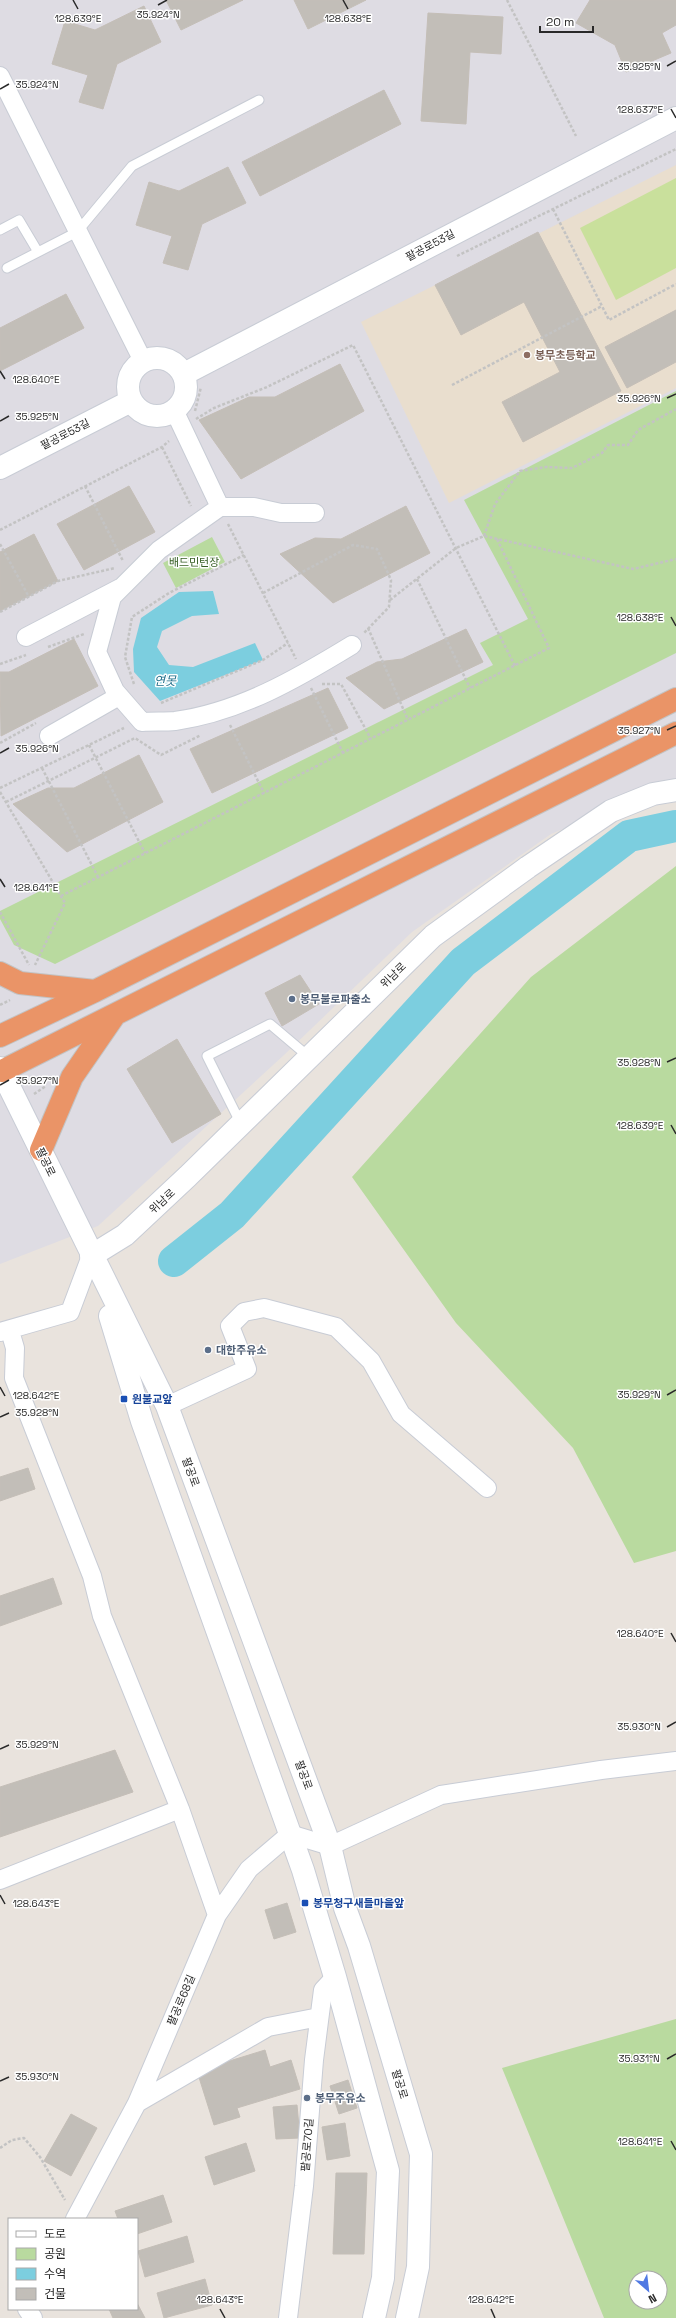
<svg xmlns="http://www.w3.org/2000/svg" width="676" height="2318" viewBox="0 0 676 2318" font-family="'Space Grotesk','Noto Sans KR',sans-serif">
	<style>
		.industrial { fill: #dedce3 }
		.education { fill: #e9dece }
		.green { fill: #b9da9f; fill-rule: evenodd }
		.pitch { fill: #c9e09c }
		.water { fill: #7ccedf }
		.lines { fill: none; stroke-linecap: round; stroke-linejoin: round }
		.river { stroke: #7ccedf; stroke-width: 32 }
		.building { fill: #c2beb8; stroke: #c4beb7 }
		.lane-casing { stroke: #c8ccd5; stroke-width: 11 }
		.street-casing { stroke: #c8ccd5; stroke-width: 20 }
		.secondary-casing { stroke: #c8ccd5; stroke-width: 24 }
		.highway-casing { stroke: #c3c3c3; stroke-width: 24 }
		.path { stroke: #c3c3c3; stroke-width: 2.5; stroke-dasharray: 3 2; stroke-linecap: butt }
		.lane { stroke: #fff; stroke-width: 9 }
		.street { stroke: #fff; stroke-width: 18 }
		.secondary { stroke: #fff; stroke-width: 22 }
		.highway { stroke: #ea9467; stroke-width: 22 }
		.ticks { fill: none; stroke: #292929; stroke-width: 1.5 }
		.education-dot { fill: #8d6e63; stroke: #fff; stroke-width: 1.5 }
		.service-dot { fill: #5c6f8a; stroke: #fff; stroke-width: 1.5 }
		.transit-dot { fill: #1a4fb4; stroke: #fff; stroke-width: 1.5 }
		.labels { text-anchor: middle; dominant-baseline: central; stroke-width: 3; stroke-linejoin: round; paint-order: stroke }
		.street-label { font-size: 11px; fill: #292929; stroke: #fff }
		.education-label { font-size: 11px; font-weight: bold; fill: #785e54; stroke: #fff; text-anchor: start }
		.park-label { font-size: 11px; fill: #345d22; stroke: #fff }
		.service-label { font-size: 11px; font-weight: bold; fill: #4e5e75; stroke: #fff; text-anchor: start }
		.transit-label { font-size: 11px; font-weight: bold; fill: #164399; stroke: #fff; text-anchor: start }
		.water-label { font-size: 12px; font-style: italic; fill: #1e6d88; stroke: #fff }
		.ticks-label { font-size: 10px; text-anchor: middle; fill: #292929; stroke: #fff; stroke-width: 3; stroke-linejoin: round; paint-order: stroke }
	</style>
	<rect width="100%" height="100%" fill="#e9e3dd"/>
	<!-- industrial -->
	<path class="industrial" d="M0 0H676V785L658 789 551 834 412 932 284 1055 98 1226 0 1264Z"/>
	<!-- education -->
	<path class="education" d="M676 165V388L449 503 361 322Z"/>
	<!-- green -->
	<path class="green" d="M676 391V653L55 964 14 945 0 919V911L493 665 480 643 528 619 464 500Z
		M212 537 225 562 176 588 163 563Z
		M676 866V1551L634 1563 573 1448 456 1323 352 1177 531 977Z
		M676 2019V2318H604L502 2068ZM636 2278H660V2302H636Z"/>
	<!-- pitch -->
	<path class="pitch" d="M676 178V268L616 300 580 228Z"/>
	<!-- water -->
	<path class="water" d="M213 591 219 614 192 616 162 631 157 647 169 665 193 667 255 643 263 660 160 701 134 672 133 649 141 618 179 592Z"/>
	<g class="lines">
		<!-- river -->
		<path class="river" d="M174 1261 232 1215 463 962 629 836 676 826"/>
	</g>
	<!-- building -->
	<path class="building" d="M166 0H243L181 30Z
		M294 0H366L308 29Z
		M590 0H676V25L662 33 671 53 626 72 615 45 576 23Z
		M144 6 161 42 117 64 103 109 79 102 88 75 52 64 65 21 95 30Z
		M428 13 503 17 501 54 470 52 466 124 421 121Z
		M384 90 401 124 260 196 242 162Z
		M228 167 246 203 202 224 188 270 163 263 172 236 136 225 149 182 179 191Z
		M538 232 621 391 523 442 502 402 560 372 524 302 461 335 435 285Z
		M66 294 84 328 0 371V328Z
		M676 310V362L627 388 605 347Z
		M340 364 364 411 241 479 199 420 249 397H275Z
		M129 486 155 532 84 570 57 524Z
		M406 506 430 553 333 603 280 554 315 538 341 539Z
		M34 534 58 581 0 611V552Z
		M466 629 483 662 384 709 346 678 377 662 402 659Z
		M74 639 98 686 1 736 0 672H9Z
		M328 688 348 728 212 793 190 749Z
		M139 755 163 802 67 852 13 804 48 788H74Z
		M300 975 319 1004 282 1026 265 993Z
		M177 1039 221 1114 172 1143 127 1069Z
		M28 1468 35 1489 0 1501V1477Z
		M53 1578 62 1604 0 1626V1596Z
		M115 1750 133 1792 0 1837V1787Z
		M287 1903 296 1932 274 1939 265 1910Z
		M265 2050 270 2067 291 2060 300 2089 237 2108 240 2117 214 2125 197 2071Z
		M348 2080 357 2108 339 2114 330 2086Z
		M297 2105 300 2138 276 2139 273 2107Z
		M71 2114 97 2128 71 2176 44 2161Z
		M345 2123 350 2156 327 2160 322 2127Z
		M246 2143 255 2171 214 2185 205 2157Z
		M336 2173H367L364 2254H333Z
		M163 2195 172 2222 137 2234V2219H118L115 2211Z
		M187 2236 194 2262 145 2277 138 2251Z
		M205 2279 212 2305 164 2318 157 2293Z
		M137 2303 145 2318H113L109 2309H137Z"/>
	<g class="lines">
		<defs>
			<path id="lane" d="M0 230 19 220 38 252
				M7 268 77 232 132 166 259 100
				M241 1124 207 1056 270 1024 309 1057"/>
			<path id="street" d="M0 76 143 361
				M174 410 220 507H254L281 513H315
				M220 507 159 550 112 597 97 652 115 691 142 722C153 721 164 722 175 721 240 712 298 678 352 645
				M26 637 120 588
				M49 736 119 696
				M10 1331 15 1348 14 1378 92 1576 102 1616 180 1809 217 1915
				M0 1332 70 1312 91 1256
				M167 1406 247 1369 230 1326 244 1312 264 1308 336 1327 371 1361 401 1414 487 1488
				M0 1880 180 1809
				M137 2103 268 2027 319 2017
				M75 2219 137 2103 217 1915 249 1869 290 1834 330 1846 441 1795 601 1770 676 1761
				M27 2309 33 2318
				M288 2318 304 2186 314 2060 323 1990 335 1977"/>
			<path id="secondary" d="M128 387a29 29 0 1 1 58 0a29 29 0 1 1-58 0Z
				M184 374 676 118
				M0 468 131 401
				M0 1068 167 1406 330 1846 345 1908 359 1946 421 2154 418 2267 407 2318
				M91 1256 125 1235 188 1176 433 936 528 867 611 811 653 794 676 790
				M110 1316 142 1421 303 1870 335 1977 388 2171 383 2278 374 2318"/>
			<path id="highway" d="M0 973 20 983 95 991
				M0 1036 95 991 676 699
				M2 1071 676 733
				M41 1150 72 1077 114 1016"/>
		</defs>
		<!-- lane casing -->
		<use href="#lane" class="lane-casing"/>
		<!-- street casing -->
		<use href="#street" class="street-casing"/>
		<!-- secondary casing -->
		<use href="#secondary" class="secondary-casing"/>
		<!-- highway casing -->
		<use href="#highway" class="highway-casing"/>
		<!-- path -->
		<path class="path" d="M507 0 576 136
			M553 209 609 320 676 284
			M457 256 676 149
			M452 385 602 306
			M195 411 201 387
			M196 419 214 408 267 387 353 345 515 666
			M162 447 191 506
			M85 486 123 561
			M228 524 296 659
			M0 530 162 447 169 441
			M484 536 495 504 520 471 546 467 572 468 602 453 608 445H628L638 430 676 409
			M0 544 29 597
			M417 579 470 688
			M263 593 353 545 377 549 391 580 389 607 364 633
			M390 600 456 548 484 536 633 569 676 559
			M0 612 58 581 115 568
			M368 628 408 720
			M48 647 84 634
			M0 664 26 655
			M134 684 125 657 132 617 169 593 244 555
			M322 684H341L371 739
			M311 688 343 753
			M161 703 263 660 288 643
			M230 725 264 793
			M0 743 36 723
			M89 745 145 853
			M42 768 98 877
			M0 788 124 728
			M0 792 65 903 35 965
			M6 802 135 738 161 755 201 735
			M61 896 549 648 497 539
			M0 912 29 965
			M0 1005 10 1000
			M34 1094 46 1086
			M0 2148 12 2140 24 2138 40 2157 65 2200"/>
		<!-- lane -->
		<use href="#lane" class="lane"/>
		<!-- street -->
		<use href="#street" class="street"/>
		<!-- secondary -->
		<use href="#secondary" class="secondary"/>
		<!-- highway -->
		<use href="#highway" class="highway"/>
	</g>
	<!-- ticks -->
	<path class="ticks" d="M73 0 78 9M343 0 348 9M158 5 167 0M667 66 676 61M0 89 9 84M671 109 676 118M0 371 5 379M667 398 676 394M0 421 9 416M671 617 676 626M667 730 676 726M0 753 9 748M0 879 5 887M667 1062 676 1058M0 1085 9 1080M671 1125 676 1134M0 1387 5 1396M667 1395 676 1390M0 1417 9 1413M671 1633 676 1642M667 1727 676 1722M0 1749 9 1745M0 1895 5 1904M667 2059 676 2054M0 2081 9 2077M671 2141 676 2150M220 2309 225 2318M491 2309 495 2318"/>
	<!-- markers -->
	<circle class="education-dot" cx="527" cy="355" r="4"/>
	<g class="service-dot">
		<circle cx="292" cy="999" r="4"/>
		<circle cx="208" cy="1350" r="4"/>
		<circle cx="307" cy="2098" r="4"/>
	</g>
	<g class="transit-dot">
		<rect x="120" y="1395" width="8" height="8" rx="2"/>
		<rect x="301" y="1899" width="8" height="8" rx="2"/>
	</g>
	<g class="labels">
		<!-- street labels -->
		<g class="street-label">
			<text transform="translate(430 245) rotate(-28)">팔공로53길</text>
			<text transform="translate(65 434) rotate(-27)">팔공로53길</text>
			<text transform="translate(393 975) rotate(-44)">위남로</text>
			<text transform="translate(46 1162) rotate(64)">팔공로</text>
			<text transform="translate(162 1201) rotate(-43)">위남로</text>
			<text transform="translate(191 1472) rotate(70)">팔공로</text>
			<text transform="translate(304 1775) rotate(70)">팔공로</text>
			<text transform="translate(181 2000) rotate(-67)">팔공로68길</text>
			<text transform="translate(400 2084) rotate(73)">팔공로</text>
			<text transform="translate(307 2145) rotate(-86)">팔공로70길</text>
		</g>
		<!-- education labels -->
		<g class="education-label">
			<text x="535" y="355">봉무초등학교</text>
		</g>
		<!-- park labels -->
		<g class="park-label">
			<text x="194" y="562">배드민턴장</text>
		</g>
		<!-- service labels -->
		<g class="service-label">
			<text x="300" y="999">봉무불로파출소</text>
			<text x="216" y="1350">대한주유소</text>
			<text x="315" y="2098">봉무주유소</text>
		</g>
		<!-- transit labels -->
		<g class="transit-label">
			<text x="132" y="1399">원불교앞</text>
			<text x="313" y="1903">봉무청구새들마을앞</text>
		</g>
		<!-- water labels -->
		<g class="water-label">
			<text x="165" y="681">연못</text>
		</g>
	</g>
	<g class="ticks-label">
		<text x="158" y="18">35.924°N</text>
		<text x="78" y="22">128.639°E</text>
		<text x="348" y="22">128.638°E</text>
		<text x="639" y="70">35.925°N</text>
		<text x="37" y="88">35.924°N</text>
		<text x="640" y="113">128.637°E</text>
		<text x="36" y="383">128.640°E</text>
		<text x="639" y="402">35.926°N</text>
		<text x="37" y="420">35.925°N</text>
		<text x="640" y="621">128.638°E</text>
		<text x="639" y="734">35.927°N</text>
		<text x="37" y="752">35.926°N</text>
		<text x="36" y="891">128.641°E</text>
		<text x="639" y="1066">35.928°N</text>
		<text x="37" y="1084">35.927°N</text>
		<text x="640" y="1129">128.639°E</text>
		<text x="639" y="1398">35.929°N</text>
		<text x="36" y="1399">128.642°E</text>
		<text x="37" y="1416">35.928°N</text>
		<text x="640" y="1637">128.640°E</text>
		<text x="639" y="1730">35.930°N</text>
		<text x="37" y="1748">35.929°N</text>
		<text x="36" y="1907">128.643°E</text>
		<text x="639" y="2062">35.931°N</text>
		<text x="37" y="2080">35.930°N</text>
		<text x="640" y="2145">128.641°E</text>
		<text x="220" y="2303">128.643°E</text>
		<text x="491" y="2303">128.642°E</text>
	</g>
	<!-- legend -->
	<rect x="8" y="2218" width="130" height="92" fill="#ffffff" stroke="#a9a9a9"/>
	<rect x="16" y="2231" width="20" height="6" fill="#ffffff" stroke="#a9a9a9"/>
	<text x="44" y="2238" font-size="12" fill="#292929">도로</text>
	<rect x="16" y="2248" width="20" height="12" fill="#b9da9f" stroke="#a9a9a9"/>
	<text x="44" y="2258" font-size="12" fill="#292929">공원</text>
	<rect x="16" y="2268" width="20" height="12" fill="#7ccedf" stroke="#a9a9a9"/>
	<text x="44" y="2278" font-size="12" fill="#292929">수역</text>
	<rect x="16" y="2288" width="20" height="12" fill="#c2beb8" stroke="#a9a9a9"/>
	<text x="44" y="2298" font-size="12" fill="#292929">건물</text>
	<!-- north arrow -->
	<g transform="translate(648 2290) rotate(152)"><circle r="19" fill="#ffffff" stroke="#a9a9a9"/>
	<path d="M0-3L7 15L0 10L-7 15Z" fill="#5079e3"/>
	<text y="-6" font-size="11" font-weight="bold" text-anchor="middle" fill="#292929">N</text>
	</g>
	<!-- scale -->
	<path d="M540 26v6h53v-6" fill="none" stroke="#292929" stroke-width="2"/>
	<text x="546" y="26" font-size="12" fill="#292929" stroke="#ffffff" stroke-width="3" paint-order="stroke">20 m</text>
</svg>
